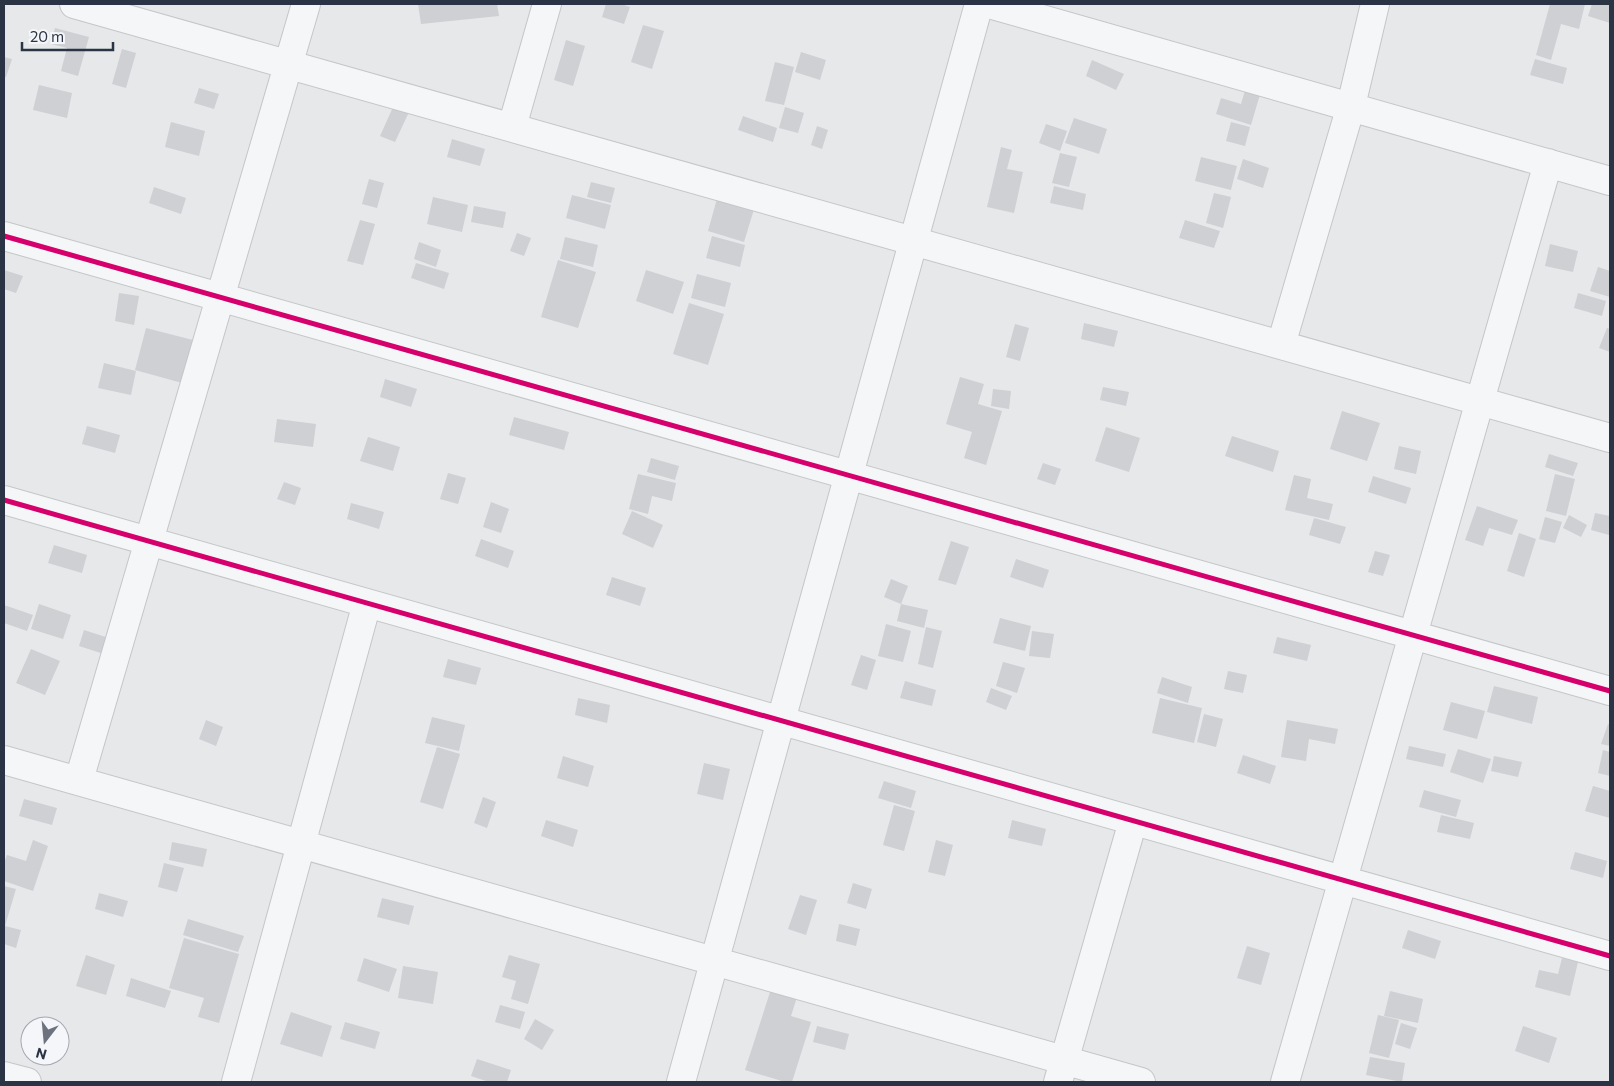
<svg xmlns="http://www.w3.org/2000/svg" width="1614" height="1086" viewBox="0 0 1614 1086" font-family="Commissioner,sans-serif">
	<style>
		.building { fill: #ced0d3 }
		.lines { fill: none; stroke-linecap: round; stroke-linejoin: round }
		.minor-casing { stroke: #c4c6c8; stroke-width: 30 }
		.tertiary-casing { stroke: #c4c6c8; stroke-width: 30 }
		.minor { stroke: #f5f6f7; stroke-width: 28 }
		.tertiary { stroke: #f5f6f7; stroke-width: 28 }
		.cycleway-casing { stroke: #f4f6f9; stroke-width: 8 }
		.cycleway { stroke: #d6006c; stroke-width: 5 }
	</style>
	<rect width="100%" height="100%" fill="#e6e8ea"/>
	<!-- building -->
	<path class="building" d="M418 4H497L499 16 421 24Z
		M606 4H621L630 7 624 24 602 17Z
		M1550 4H1585L1579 29 1561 24 1551 60 1536 55Z
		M1592 4H1610V23L1588 16Z
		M643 25 664 31 652 69 631 62Z
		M55 28 89 37 78 76 61 71 67 48 51 44Z
		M566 40 585 46 573 86 554 80Z
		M122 49 136 53 126 88 112 84Z
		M801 52 826 60 820 80 795 72Z
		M4 57 12 59 6 77H4Z
		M1535 59 1567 68 1563 84 1530 75Z
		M1092 60 1124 74 1116 90 1086 76Z
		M775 62 794 67 784 105 765 101Z
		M39 85 72 93 67 118 33 110Z
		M1246 87 1261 91 1251 125 1216 114 1221 98 1241 104Z
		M199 88 219 94 214 109 194 103Z
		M394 105 409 112 395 142 380 136Z
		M785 107 804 113 798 133 779 128Z
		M743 116 777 128 773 142 738 130Z
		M1074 118 1107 129 1099 154 1065 143Z
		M171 122 205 131 199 156 165 147Z
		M1231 122 1250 127 1245 146 1226 141Z
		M1046 124 1067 131 1060 151 1039 143Z
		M817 126 828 130 822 149 811 145Z
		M452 139 485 149 480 166 447 157Z
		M1001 147 1012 150 1007 169 1023 172 1014 213 987 207Z
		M1060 153 1077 157 1069 187 1052 183Z
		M1201 157 1237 166 1231 190 1195 181Z
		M1243 159 1269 168 1263 188 1237 179Z
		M369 179 384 183 377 208 362 204Z
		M591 182 615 188 611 203 587 197Z
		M1054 186 1086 194 1083 210 1050 203Z
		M154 187 186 198 181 214 149 203Z
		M1214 193 1231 197 1223 228 1206 223Z
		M572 195 611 205 605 229 566 218Z
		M718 195 755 206 744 242 708 231Z
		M433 197 468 205 462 232 427 224Z
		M474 206 506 212 503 228 471 222Z
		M360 220 375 224 363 265 347 261Z
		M1185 220 1220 231 1214 248 1179 238Z
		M517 233 531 238 524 256 510 251Z
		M712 236 745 245 740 267 706 258Z
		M565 237 598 245 593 267 560 259Z
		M419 242 441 250 436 267 414 259Z
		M1550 244 1578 251 1573 272 1545 266Z
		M558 260 596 272 578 328 541 317Z
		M416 263 449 273 444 289 411 278Z
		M1598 267 1610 271V297L1590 291Z
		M4 270 23 276 16 293 4 289Z
		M646 270 684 282 673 314 636 301Z
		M697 274 731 283 725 307 691 298Z
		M119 293 139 296 134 325 115 321Z
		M1578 293 1606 301 1602 316 1574 308Z
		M689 303 724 314 708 365 673 354Z
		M1084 323 1118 331 1114 347 1081 339Z
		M1015 324 1029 328 1020 361 1006 357Z
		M146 328 193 340 182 383 135 370Z
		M1607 328 1610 329V352L1599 348Z
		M104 363 136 371 131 395 98 388Z
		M960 377 984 384 978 404 1002 411 986 465 964 458 972 432 946 424Z
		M385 379 417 389 411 407 380 397Z
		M1103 387 1129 392 1126 406 1100 400Z
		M993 389 1011 391 1009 409 991 406Z
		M1342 411 1380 423 1367 461 1330 449Z
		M514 417 569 432 564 450 509 435Z
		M277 419 316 424 313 447 274 442Z
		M87 426 120 435 115 453 82 444Z
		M1106 427 1140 438 1129 472 1095 461Z
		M1232 436 1279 451 1273 472 1225 456Z
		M368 437 400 447 393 471 360 461Z
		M1399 446 1421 451 1416 474 1394 469Z
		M1549 454 1578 463 1573 476 1545 467Z
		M651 458 679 466 675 480 647 472Z
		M1043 463 1061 469 1055 485 1037 479Z
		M448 473 466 478 458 504 440 499Z
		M638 474 676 483 672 501 652 496 648 514 629 509Z
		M1555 474 1575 479 1566 516 1546 511Z
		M1294 475 1311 479 1307 498 1333 504 1329 520 1285 510Z
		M1373 476 1411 488 1406 504 1368 492Z
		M284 482 301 488 295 505 277 499Z
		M491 502 509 509 501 533 483 527Z
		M351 503 384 512 379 529 347 519Z
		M1477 506 1518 520 1512 535 1489 528 1483 546 1465 540Z
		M632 511 663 525 653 548 622 534Z
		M1595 513 1610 516 1609 535 1591 530Z
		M1569 515 1587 525 1581 537 1563 528Z
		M1545 517 1562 522 1555 543 1539 539Z
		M1314 518 1346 527 1340 544 1309 535Z
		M1519 533 1536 539 1524 577 1507 571Z
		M481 539 514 551 508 568 475 556Z
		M951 541 969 547 956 585 938 580Z
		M54 545 87 555 82 573 48 563Z
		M1375 551 1390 555 1383 576 1368 572Z
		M1016 559 1049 570 1043 588 1010 577Z
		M612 577 646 588 640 606 606 595Z
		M891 579 908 586 901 604 884 597Z
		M39 604 71 615 63 639 31 629Z
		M901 604 928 610 924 628 897 621Z
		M4 605 33 615 27 631 4 623Z
		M1000 618 1031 626 1025 651 993 643Z
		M886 624 911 631 903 662 878 656Z
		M926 627 942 631 933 668 918 664Z
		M84 630 115 640 110 656 79 646Z
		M1032 631 1054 634 1050 658 1029 656Z
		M1277 637 1311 645 1307 661 1273 653Z
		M31 649 60 661 45 695 16 683Z
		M861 655 876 660 867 690 851 685Z
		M448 659 481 668 476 685 443 677Z
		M1003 662 1025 668 1017 693 996 686Z
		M1228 671 1247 675 1243 693 1224 689Z
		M1162 677 1192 687 1188 703 1157 693Z
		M905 681 936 690 932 706 900 698Z
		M1494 686 1538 697 1532 724 1487 712Z
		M991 688 1012 696 1006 710 986 702Z
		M578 698 610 705 607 723 575 715Z
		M1160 698 1202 708 1194 743 1152 733Z
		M1451 702 1485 711 1477 739 1443 730Z
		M1204 714 1223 719 1216 747 1197 742Z
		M432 717 465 725 459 751 425 743Z
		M206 720 223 727 216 746 199 739Z
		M1287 720 1338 729 1335 744 1309 739 1306 761 1281 757Z
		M1608 724 1610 725V746L1601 744Z
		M1409 746 1446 754 1443 767 1406 759Z
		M437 747 460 754 443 809 420 802Z
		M1458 749 1491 759 1483 783 1450 772Z
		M1603 750 1610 752V776L1598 773Z
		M1243 755 1276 766 1270 784 1237 773Z
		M563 756 594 766 588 787 557 778Z
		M1494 756 1522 762 1518 777 1491 771Z
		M704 763 730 769 723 800 697 794Z
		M884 781 916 791 911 808 878 798Z
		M1593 786 1610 791V818L1585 811Z
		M1424 790 1461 800 1456 817 1419 807Z
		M483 797 496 802 487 828 474 823Z
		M24 799 57 808 52 825 19 816Z
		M894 805 915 811 904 851 883 845Z
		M1441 815 1474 823 1470 839 1437 832Z
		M546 820 578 830 573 847 541 836Z
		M1012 820 1046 829 1042 846 1008 838Z
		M33 840 48 846 33 891 4 881V863L7 855 26 861Z
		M936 840 953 845 945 876 928 872Z
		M172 842 207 849 203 867 169 860Z
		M1575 852 1607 861 1603 878 1570 869Z
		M164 863 184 868 177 892 158 887Z
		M853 883 872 889 866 909 847 903Z
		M4 886 16 889 5 926 21 930 16 948 4 944Z
		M99 893 128 901 123 917 95 909Z
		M800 895 817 900 806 935 788 929Z
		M382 898 414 906 409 925 377 917Z
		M188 919 244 936 238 952 183 935Z
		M839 924 860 929 856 946 836 941Z
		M1408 930 1441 941 1435 959 1402 948Z
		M184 938 239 954 219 1023 198 1017 204 998 169 988Z
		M1247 946 1270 953 1261 985 1237 978Z
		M86 955 115 965 106 995 76 986Z
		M509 955 540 964 528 1004 511 999 516 981 502 977Z
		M364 958 397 969 389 992 357 981Z
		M1562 958 1578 962 1570 996 1535 987 1539 970 1558 974Z
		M403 966 438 972 433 1004 398 998Z
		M131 978 171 991 165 1008 126 996Z
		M771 989 797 997 791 1016 811 1022 792 1082H785L745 1070Z
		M1390 991 1423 999 1418 1023 1384 1016Z
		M500 1005 525 1012 520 1029 495 1022Z
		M291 1012 332 1026 322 1057 280 1044Z
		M1378 1015 1399 1020 1389 1058 1369 1053Z
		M535 1019 554 1030 542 1050 524 1039Z
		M345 1022 380 1032 375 1049 340 1039Z
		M1401 1023 1417 1028 1410 1049 1395 1044Z
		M817 1026 849 1034 845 1050 813 1042Z
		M1523 1026 1557 1038 1549 1063 1515 1051Z
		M1370 1057 1405 1063 1402 1082 1366 1075Z
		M477 1059 511 1070 507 1082H489L471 1076Z"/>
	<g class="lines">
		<defs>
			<path id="minor" d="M74 4 1610 438
				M989 4 1610 181
				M512 127 547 4
				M4 236 1610 691
				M1281 345 1351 106 1375 4
				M4 500 1610 956
				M4 760 1141 1082
				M79 780 306 4
				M236 1082 367 603
				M681 1082 979 4
				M1058 1082 1133 821
				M1285 1082 1548 163"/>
			<path id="tertiary" d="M4 1076 27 1082"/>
		</defs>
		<!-- minor casing -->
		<use href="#minor" class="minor-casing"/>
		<!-- tertiary casing -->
		<use href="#tertiary" class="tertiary-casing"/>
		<!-- minor -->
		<use href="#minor" class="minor"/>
		<!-- tertiary -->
		<use href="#tertiary" class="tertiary"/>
		<defs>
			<path id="cycleway" d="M4 236 1610 691
				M4 500 1610 956"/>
		</defs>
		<!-- cycleway casing -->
		<use href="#cycleway" class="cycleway-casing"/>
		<!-- cycleway -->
		<use href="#cycleway" class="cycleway"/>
	</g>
	<!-- border -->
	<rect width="1614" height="1086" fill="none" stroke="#2b3445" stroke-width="10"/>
	<!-- north arrow -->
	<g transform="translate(45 1041) rotate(196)"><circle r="24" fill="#f4f6f9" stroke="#a4a8b1"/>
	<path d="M0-4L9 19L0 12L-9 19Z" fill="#6c737f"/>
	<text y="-8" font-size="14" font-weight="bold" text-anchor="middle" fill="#2b3445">N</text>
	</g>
	<!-- scale -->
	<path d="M22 42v8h91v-8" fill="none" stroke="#2b3445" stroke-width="2.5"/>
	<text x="30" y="42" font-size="15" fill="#2b3445" stroke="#f4f6f9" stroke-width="4" paint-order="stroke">20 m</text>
</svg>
